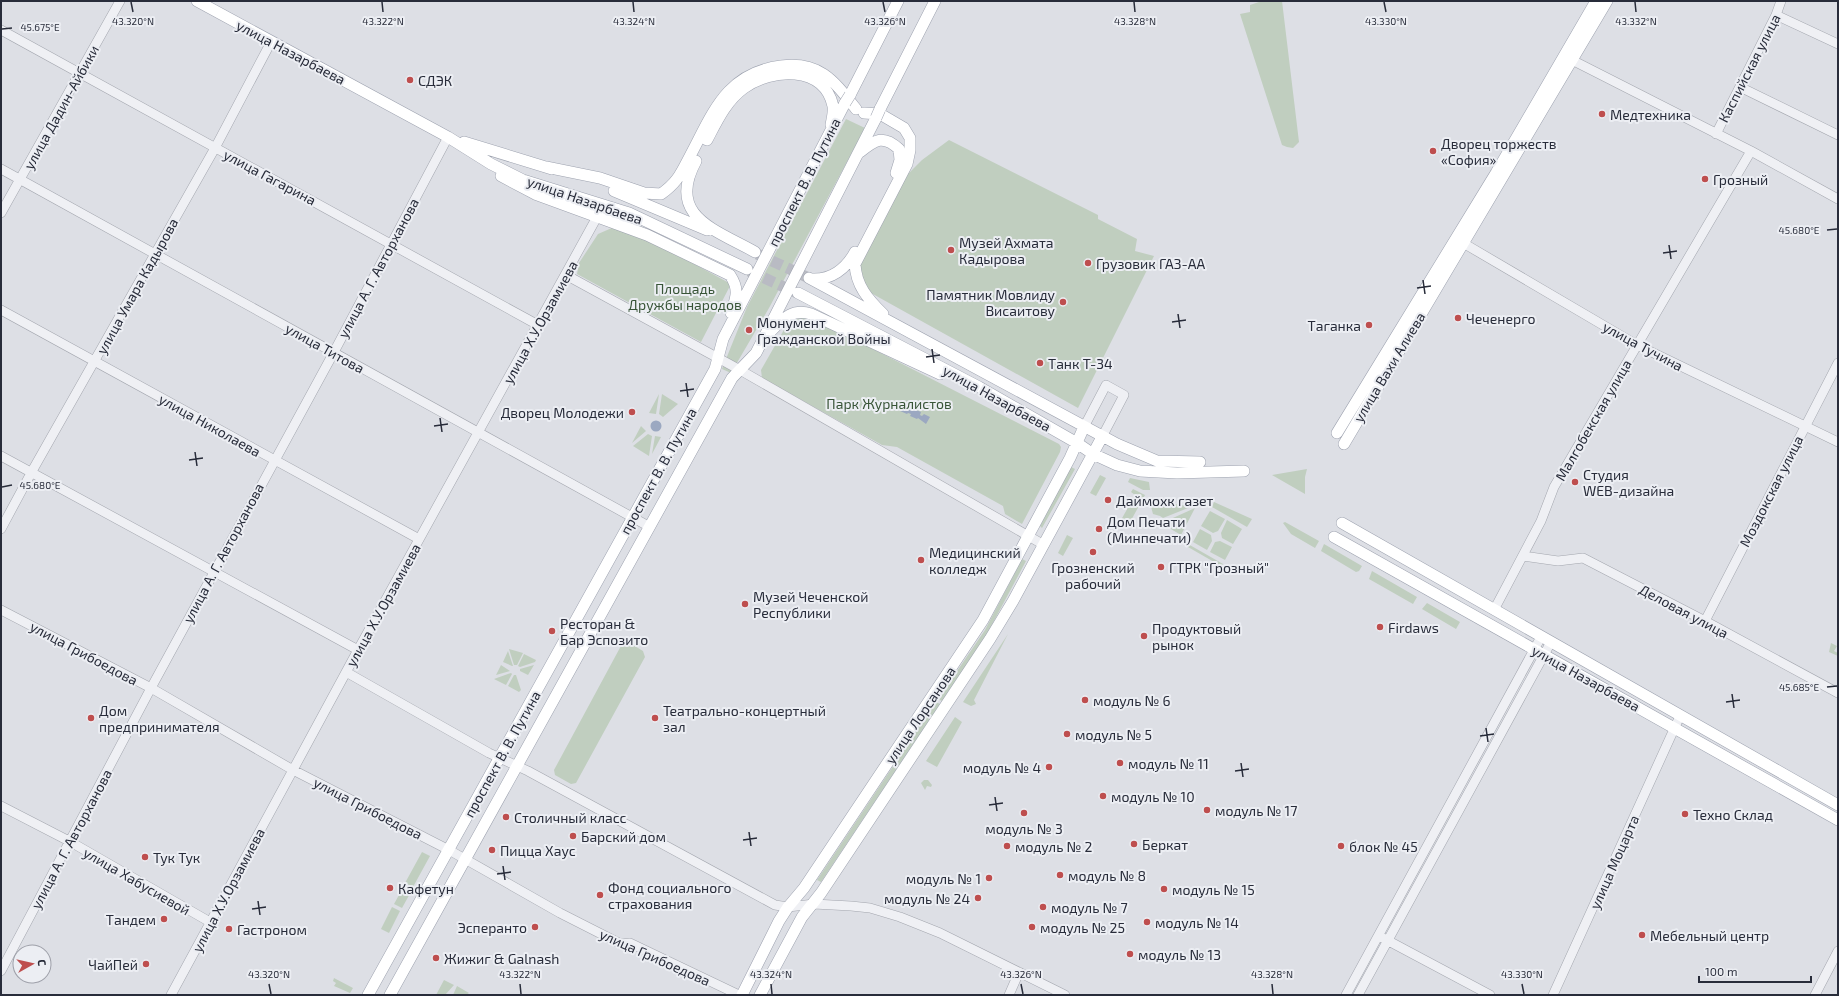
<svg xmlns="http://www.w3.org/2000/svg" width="1839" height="996" viewBox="0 0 1839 996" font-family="'Exo 2',sans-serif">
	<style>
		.green { fill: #c0cebf }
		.water { fill: #9ba8c1 }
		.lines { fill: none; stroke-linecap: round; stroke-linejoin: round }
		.major-tunnel { stroke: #b9bbc3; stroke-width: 11; stroke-dasharray: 11 5.5; stroke-linecap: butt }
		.minor-casing { stroke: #a3a6ae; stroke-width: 10 }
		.major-casing { stroke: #9da2af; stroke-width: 12 }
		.minor { stroke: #eff0f4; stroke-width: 9 }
		.major { stroke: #fff; stroke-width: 11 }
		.major-bridge-casing { stroke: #9da2af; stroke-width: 12; stroke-linecap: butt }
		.major-bridge { stroke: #fff; stroke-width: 11 }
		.ticks { fill: none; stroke: #282c3a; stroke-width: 1.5 }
		.poi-dot { fill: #be4e4e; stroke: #eceef3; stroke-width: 1.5 }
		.labels { text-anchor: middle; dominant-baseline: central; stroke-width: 4; stroke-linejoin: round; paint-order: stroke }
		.street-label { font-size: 14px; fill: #282c3a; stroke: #eceef3 }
		.poi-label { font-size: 14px; fill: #282c3a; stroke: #eceef3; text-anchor: start }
		.park-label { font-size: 14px; fill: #385437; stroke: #eceef3 }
		.ticks-label { font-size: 10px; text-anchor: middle; fill: #282c3a; stroke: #eceef3; stroke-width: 4; stroke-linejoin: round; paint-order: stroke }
	</style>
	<rect width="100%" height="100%" fill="#dddfe5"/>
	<!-- green -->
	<path class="green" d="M1262 1H1282L1299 142 1293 148 1287 147 1282 145 1240 14 1250 12V5Z
		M846 119 865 128 769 308 731 373 722 369 747 307Z
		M949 140 1098 215V219L1137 239 1135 251 1154 256 1078 408 871 293 860 277 861 261 903 179 922 160Z
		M614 227 648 239 731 284 701 342 577 274 579 263 598 234Z
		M793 314 818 321 1059 444 1061 447 1060 452 1022 524 1005 514 1003 506 897 447 882 445 762 378 761 370Z
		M659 394 656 414 649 413Z
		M662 394 678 404 663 417 659 414Z
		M641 426 646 431 632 443Z
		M648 434 652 436 649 456 633 446Z
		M655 436 661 437 652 454Z
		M1071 467 1075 469 1042 528 1040 526Z
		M1307 469 1305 477V494L1272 475Z
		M1100 475 1106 478 1096 496 1090 493Z
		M1130 478 1149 482 1150 490H1143L1128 482Z
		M1133 489 1145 495 1129 524 1121 520 1135 495 1131 492Z
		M1153 502 1193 506 1163 518 1160 516 1153 514 1150 503Z
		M1214 502 1252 519 1247 527 1212 507Z
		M1195 508 1181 535 1164 525V522Z
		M1210 511 1225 519 1218 531 1213 533 1201 526Z
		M1227 520 1242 529 1233 544 1222 538 1221 533Z
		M1285 522 1319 541 1315 548 1291 534 1283 523Z
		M1200 529 1211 535 1212 541 1207 550 1193 542Z
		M1067 535 1073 538 1063 556 1058 553Z
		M1220 541 1232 547 1225 560 1210 552 1215 542Z
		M1188 544 1223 564 1221 566 1188 547Z
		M1324 544 1362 566 1359 571 1356 572 1321 551Z
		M1022 559 1026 561 988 632 942 701 938 699 985 630Z
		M1372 571 1417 597 1413 604 1369 579Z
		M1427 603 1460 622 1456 629 1422 609Z
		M1008 634 974 700 976 704 971 706 963 702Z
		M628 642 643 651 645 657 576 783 571 784 555 775 554 770 622 644Z
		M1831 643 1837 646 1834 651 1838 653V656L1829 652Z
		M509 649 523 653 517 665H514Z
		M508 651 513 666H512L503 662Z
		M524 654 536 660 535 662 520 667 518 666Z
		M501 665 510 671 496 675Z
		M534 665 528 675 520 671V669Z
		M511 673 512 674 506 685 494 679Z
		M514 675H516L521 690 519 692 508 686Z
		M936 702 940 704 821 882 817 880Z
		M955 717 962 722 937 767 926 761Z
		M924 780H928L932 785 931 787 927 786 925 790 921 783Z
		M422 852 430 856 413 887 405 883Z
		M404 886 412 890 402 908 394 904Z
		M392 907 400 911 389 933 381 929Z
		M334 978 353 988 350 993 334 986 336 983 333 981Z
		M444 980 454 985 445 995H436Z
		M457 986 469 993 466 995H453Z"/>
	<!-- water -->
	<path class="water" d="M904 404 911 407 910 409 912 411 914 409 921 412 920 415 922 416 924 414 930 417 926 424 918 418 917 419 910 416 911 414 908 413 907 414 900 411Z
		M650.5 426a5.5 5.5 0 1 1 11 0a5.5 5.5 0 1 1-11 0Z"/>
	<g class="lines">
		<!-- major-tunnel -->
		<path class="major-tunnel" d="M757 254 809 278
			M749 271 797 293"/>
		<defs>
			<path id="minor" d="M1776 15 1838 44
				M1 30 538 325
				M1566 57 1751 151 1838 199
				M1740 87 1838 135
				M1716 134 1776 15 1781 1
				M1 169 650 527
				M1 213 120 1
				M1458 240 1637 345 1838 442
				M566 275 740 370 1044 545
				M1 310 419 539
				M1084 427 1106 385 1124 395 1102 437
				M1 456 358 650
				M1 529 31 473 215 148 271 42
				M1523 556 1558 561 1583 558 1705 621 1838 693
				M1 610 151 688 293 770 449 850 560 913 621 944 630 943 739 995
				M1494 610 1541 521 1554 487 1751 151
				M1705 621 1838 363
				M346 672 489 753 528 771 775 905 788 907 814 904 851 906 870 908 900 917 940 933 1065 995
				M1 806 69 841 210 922
				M1383 938 1490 995
				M1 971 151 688 334 352 448 137
				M171 995 358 650 597 217
				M1009 995 1019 972
				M1346 995 1541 637
				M1358 995 1551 642
				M1553 995 1680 716
				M1815 995 1838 951"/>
			<path id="major" d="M197 1 448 137 491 164 523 180 629 213 747 269
				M850 95 898 1
				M880 109 935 1
				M864 113 880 114 904 128 910 138V150L907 164 855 264C856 286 868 299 883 314
				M707 140C717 121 726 101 744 88 771 68 824 65 833 106 834 112 832 119 831 125
				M464 142 552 169
				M860 152C875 140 883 134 899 149L900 160 896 173
				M696 161C666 216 714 229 755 252
				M546 167 600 178 644 193 661 194C678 182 681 173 690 156 713 113 726 73 781 66 820 61 834 81 856 109
				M501 176 535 194 647 235 730 275C740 290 736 298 731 313
				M614 191 707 230
				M809 278 1117 444 1157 461 1200 462
				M812 279C831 280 846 269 855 252
				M798 293 979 387 1077 443 1093 454 1117 465 1140 471 1177 473 1244 471
				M770 332C783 319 792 308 811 314L940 374
				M1337 433 1496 173 1596 1
				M1344 444 1607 1
				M1342 523 1838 805
				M1334 537 1838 820
				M368 995 715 369 723 339 845 103
				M390 995 732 378 756 353 876 118
				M742 995 779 921 788 907 804 888 983 620 1070 458 1084 427
				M760 995 802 917 821 893 990 639 1013 601 1102 437"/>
		</defs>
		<!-- minor casing -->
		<use href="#minor" class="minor-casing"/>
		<!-- major casing -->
		<use href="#major" class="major-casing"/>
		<!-- minor -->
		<use href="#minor" class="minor"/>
		<!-- major -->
		<use href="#major" class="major"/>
		<defs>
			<path id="major-bridge" d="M845 103 850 95
				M876 118 880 109"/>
		</defs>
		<!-- major-bridge casing -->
		<use href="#major-bridge" class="major-bridge-casing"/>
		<!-- major-bridge -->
		<use href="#major-bridge" class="major-bridge"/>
	</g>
	<!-- ticks -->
	<path class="ticks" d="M131 2 133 12M382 2 383 12M633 2 634 12M883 2 885 12M1134 2 1135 12M1384 2 1386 12M1635 2 1636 12M2 29 12 28M1827 230 1837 229M1669 245 1671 259M1663 253 1677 251M1423 280 1425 294M1417 288 1431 286M1178 314 1180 328M1172 322 1186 320M932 349 934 363M926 357 940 355M686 383 688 397M680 391 694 389M440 418 442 432M434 426 448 424M195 452 197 466M189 460 203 458M2 487 12 485M1827 687 1837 686M1732 694 1734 708M1726 702 1740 700M1486 728 1488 742M1480 736 1494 734M1241 763 1243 777M1235 771 1249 769M995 797 997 811M989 805 1003 803M749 832 751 846M743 840 757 838M503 866 505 880M497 874 511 872M258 901 260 915M252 909 266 907M269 984 271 994M520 984 521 994M771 984 772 994M1021 984 1023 994M1272 984 1273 994M1522 984 1524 994"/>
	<!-- markers -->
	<g class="poi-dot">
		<circle cx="410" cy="80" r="4"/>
		<circle cx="1602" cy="114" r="4"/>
		<circle cx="1433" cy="151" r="4"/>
		<circle cx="1705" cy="179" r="4"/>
		<circle cx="951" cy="250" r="4"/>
		<circle cx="1088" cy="263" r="4"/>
		<circle cx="1063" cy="302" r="4"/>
		<circle cx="1458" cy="318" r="4"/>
		<circle cx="1369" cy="325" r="4"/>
		<circle cx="749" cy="330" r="4"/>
		<circle cx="1040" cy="363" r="4"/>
		<circle cx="632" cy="412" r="4"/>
		<circle cx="1575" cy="482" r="4"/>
		<circle cx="1108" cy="500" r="4"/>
		<circle cx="1099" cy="529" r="4"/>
		<circle cx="1093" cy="552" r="4"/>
		<circle cx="921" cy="560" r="4"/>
		<circle cx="1161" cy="567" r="4"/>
		<circle cx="745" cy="604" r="4"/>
		<circle cx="1380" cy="627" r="4"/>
		<circle cx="552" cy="631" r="4"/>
		<circle cx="1144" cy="636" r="4"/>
		<circle cx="1085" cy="700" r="4"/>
		<circle cx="91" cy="718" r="4"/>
		<circle cx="655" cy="718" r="4"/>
		<circle cx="1067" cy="734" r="4"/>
		<circle cx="1120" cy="763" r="4"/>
		<circle cx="1049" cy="767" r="4"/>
		<circle cx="1103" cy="796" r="4"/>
		<circle cx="1207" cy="810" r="4"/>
		<circle cx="1024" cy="813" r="4"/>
		<circle cx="1685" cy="814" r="4"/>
		<circle cx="506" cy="817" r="4"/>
		<circle cx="573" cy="836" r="4"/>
		<circle cx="1134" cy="844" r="4"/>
		<circle cx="1007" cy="846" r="4"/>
		<circle cx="1341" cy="846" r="4"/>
		<circle cx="492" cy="850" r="4"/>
		<circle cx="145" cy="857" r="4"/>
		<circle cx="1060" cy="875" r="4"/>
		<circle cx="989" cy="878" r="4"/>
		<circle cx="390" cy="888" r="4"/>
		<circle cx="1164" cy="889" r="4"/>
		<circle cx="600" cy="895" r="4"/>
		<circle cx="978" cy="898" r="4"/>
		<circle cx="1043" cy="907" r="4"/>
		<circle cx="164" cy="919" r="4"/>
		<circle cx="1147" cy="922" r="4"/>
		<circle cx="535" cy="927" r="4"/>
		<circle cx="1032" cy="927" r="4"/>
		<circle cx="229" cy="929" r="4"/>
		<circle cx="1642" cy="935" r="4"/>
		<circle cx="1130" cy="954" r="4"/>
		<circle cx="436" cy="958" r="4"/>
		<circle cx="146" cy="964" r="4"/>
	</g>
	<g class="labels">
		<!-- street labels -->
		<g class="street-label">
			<text transform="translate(291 52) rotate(28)">улица Назарбаева</text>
			<text transform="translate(1749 68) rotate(-63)">Каспийская улица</text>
			<text transform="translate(61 107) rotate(-61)">улица Дадин-Айбики</text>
			<text transform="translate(270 177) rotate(28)">улица Гагарина</text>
			<text transform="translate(804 182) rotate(-63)">проспект В. В. Путина</text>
			<text transform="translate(585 200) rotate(19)">улица Назарбаева</text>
			<text transform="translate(378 268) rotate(-62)">улица А. Г. Авторханова</text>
			<text transform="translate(137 286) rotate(-61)">улица Умара Кадырова</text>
			<text transform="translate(540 322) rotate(-61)">улица Х.У.Орзамиева</text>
			<text transform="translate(1643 346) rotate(28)">улица Тучина</text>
			<text transform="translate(325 348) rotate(29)">улица Титова</text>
			<text transform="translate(1389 367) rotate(-59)">улица Вахи Алиева</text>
			<text transform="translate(997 398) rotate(29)">улица Назарбаева</text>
			<text transform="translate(1593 420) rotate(-60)">Малгобекская улица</text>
			<text transform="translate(210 425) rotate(29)">улица Николаева</text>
			<text transform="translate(658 471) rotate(-61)">проспект В. В. Путина</text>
			<text transform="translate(1771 491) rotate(-63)">Моздокская улица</text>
			<text transform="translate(223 553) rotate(-62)">улица А. Г. Авторханова</text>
			<text transform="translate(383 605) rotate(-61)">улица Х.У.Орзамиева</text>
			<text transform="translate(1684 611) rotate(28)">Деловая улица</text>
			<text transform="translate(84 653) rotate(28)">улица Грибоедова</text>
			<text transform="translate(1586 678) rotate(29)">улица Назарбаева</text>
			<text transform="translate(920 715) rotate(-56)">улица Лорсанова</text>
			<text transform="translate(502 754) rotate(-61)">проспект В. В. Путина</text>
			<text transform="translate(368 808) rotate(27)">улица Грибоедова</text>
			<text transform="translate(71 839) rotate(-62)">улица А. Г. Авторханова</text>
			<text transform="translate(1614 862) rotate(-66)">улица Моцарта</text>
			<text transform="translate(137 881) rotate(30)">улица Хабусиевой</text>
			<text transform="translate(228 890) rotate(-62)">улица Х.У.Орзамиева</text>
			<text transform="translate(655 957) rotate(24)">улица Грибоедова</text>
		</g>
		<!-- poi labels -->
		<g class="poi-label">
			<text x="418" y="80">СДЭК</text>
			<text x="1610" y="114">Медтехника</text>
			<text x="1441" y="143">Дворец торжеств<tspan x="1441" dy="16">«София»</tspan></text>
			<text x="1713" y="179">Грозный</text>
			<text x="959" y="242">Музей Ахмата<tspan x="959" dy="16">Кадырова</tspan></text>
			<text x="1096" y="263">Грузовик ГАЗ-АА</text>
			<text x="1055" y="294" text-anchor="end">Памятник Мовлиду<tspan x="1055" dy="16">Висаитову</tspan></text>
			<text x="1466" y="318">Чеченерго</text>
			<text x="757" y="322">Монумент<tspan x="757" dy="16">Гражданской Войны</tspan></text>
			<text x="1361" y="325" text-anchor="end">Таганка</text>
			<text x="1048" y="363">Танк Т-34</text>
			<text x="624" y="412" text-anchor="end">Дворец Молодежи</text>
			<text x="1583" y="474">Студия<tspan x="1583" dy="16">WEB-дизайна</tspan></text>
			<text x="1116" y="500">Даймохк газет</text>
			<text x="1107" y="521">Дом Печати<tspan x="1107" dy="16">(Минпечати)</tspan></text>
			<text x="929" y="552">Медицинский<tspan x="929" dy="16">колледж</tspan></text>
			<text x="1093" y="567" text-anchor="middle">Грозненский<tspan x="1093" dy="16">рабочий</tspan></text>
			<text x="1169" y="567">ГТРК "Грозный"</text>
			<text x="753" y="596">Музей Чеченской<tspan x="753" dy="16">Республики</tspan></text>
			<text x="560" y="623">Ресторан &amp;<tspan x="560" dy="16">Бар Эспозито</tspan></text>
			<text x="1388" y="627">Firdaws</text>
			<text x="1152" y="628">Продуктовый<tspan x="1152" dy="16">рынок</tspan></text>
			<text x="1093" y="700">модуль № 6</text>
			<text x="99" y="710">Дом<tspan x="99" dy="16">предпринимателя</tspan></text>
			<text x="663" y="710">Театрально-концертный<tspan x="663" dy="16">зал</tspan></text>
			<text x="1075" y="734">модуль № 5</text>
			<text x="1128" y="763">модуль № 11</text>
			<text x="1041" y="767" text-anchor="end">модуль № 4</text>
			<text x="1111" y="796">модуль № 10</text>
			<text x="1215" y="810">модуль № 17</text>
			<text x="1693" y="814">Техно Склад</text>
			<text x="514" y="817">Столичный класс</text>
			<text x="1024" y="828" text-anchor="middle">модуль № 3</text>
			<text x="581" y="836">Барский дом</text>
			<text x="1142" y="844">Беркат</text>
			<text x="1015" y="846">модуль № 2</text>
			<text x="1349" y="846">блок № 45</text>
			<text x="500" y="850">Пицца Хаус</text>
			<text x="153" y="857">Тук Тук</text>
			<text x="1068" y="875">модуль № 8</text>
			<text x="981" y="878" text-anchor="end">модуль № 1</text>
			<text x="608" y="887">Фонд социального<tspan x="608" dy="16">страхования</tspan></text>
			<text x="398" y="888">Кафетун</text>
			<text x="1172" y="889">модуль № 15</text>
			<text x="970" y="898" text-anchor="end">модуль № 24</text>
			<text x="1051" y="907">модуль № 7</text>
			<text x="156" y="919" text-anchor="end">Тандем</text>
			<text x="1155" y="922">модуль № 14</text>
			<text x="527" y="927" text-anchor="end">Эсперанто</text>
			<text x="1040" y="927">модуль № 25</text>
			<text x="237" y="929">Гастроном</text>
			<text x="1650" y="935">Мебельный центр</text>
			<text x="1138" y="954">модуль № 13</text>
			<text x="444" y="958">Жижиг &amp; Galnash</text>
			<text x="138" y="964" text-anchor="end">ЧайПей</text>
		</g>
		<!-- park labels -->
		<g class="park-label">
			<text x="685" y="288">Площадь<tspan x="685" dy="16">Дружбы народов</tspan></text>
			<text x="889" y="403">Парк Журналистов</text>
		</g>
	</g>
	<g class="ticks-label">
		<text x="133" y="25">43.320°N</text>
		<text x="383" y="25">43.322°N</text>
		<text x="634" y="25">43.324°N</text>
		<text x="885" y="25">43.326°N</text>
		<text x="1135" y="25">43.328°N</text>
		<text x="1386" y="25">43.330°N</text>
		<text x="1636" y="25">43.332°N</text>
		<text x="40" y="31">45.675°E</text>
		<text x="1799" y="234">45.680°E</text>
		<text x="40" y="489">45.680°E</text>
		<text x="1799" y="691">45.685°E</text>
		<text x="269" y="978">43.320°N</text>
		<text x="520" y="978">43.322°N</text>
		<text x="771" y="978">43.324°N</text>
		<text x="1021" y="978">43.326°N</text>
		<text x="1272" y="978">43.328°N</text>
		<text x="1522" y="978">43.330°N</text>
	</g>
	<!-- border -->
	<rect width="1839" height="996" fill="none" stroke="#282c3a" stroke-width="4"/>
	<!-- north arrow -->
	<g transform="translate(32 964) rotate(82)"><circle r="19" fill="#eceef3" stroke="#9ea0a9"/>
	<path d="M0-3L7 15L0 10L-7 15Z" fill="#be4e4e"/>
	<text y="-6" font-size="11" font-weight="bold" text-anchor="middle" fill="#282c3a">С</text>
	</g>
	<!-- scale -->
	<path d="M1699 976v6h112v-6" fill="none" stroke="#282c3a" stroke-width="2"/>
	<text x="1705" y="976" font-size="12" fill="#282c3a" stroke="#eceef3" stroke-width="3" paint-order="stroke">100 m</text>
</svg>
